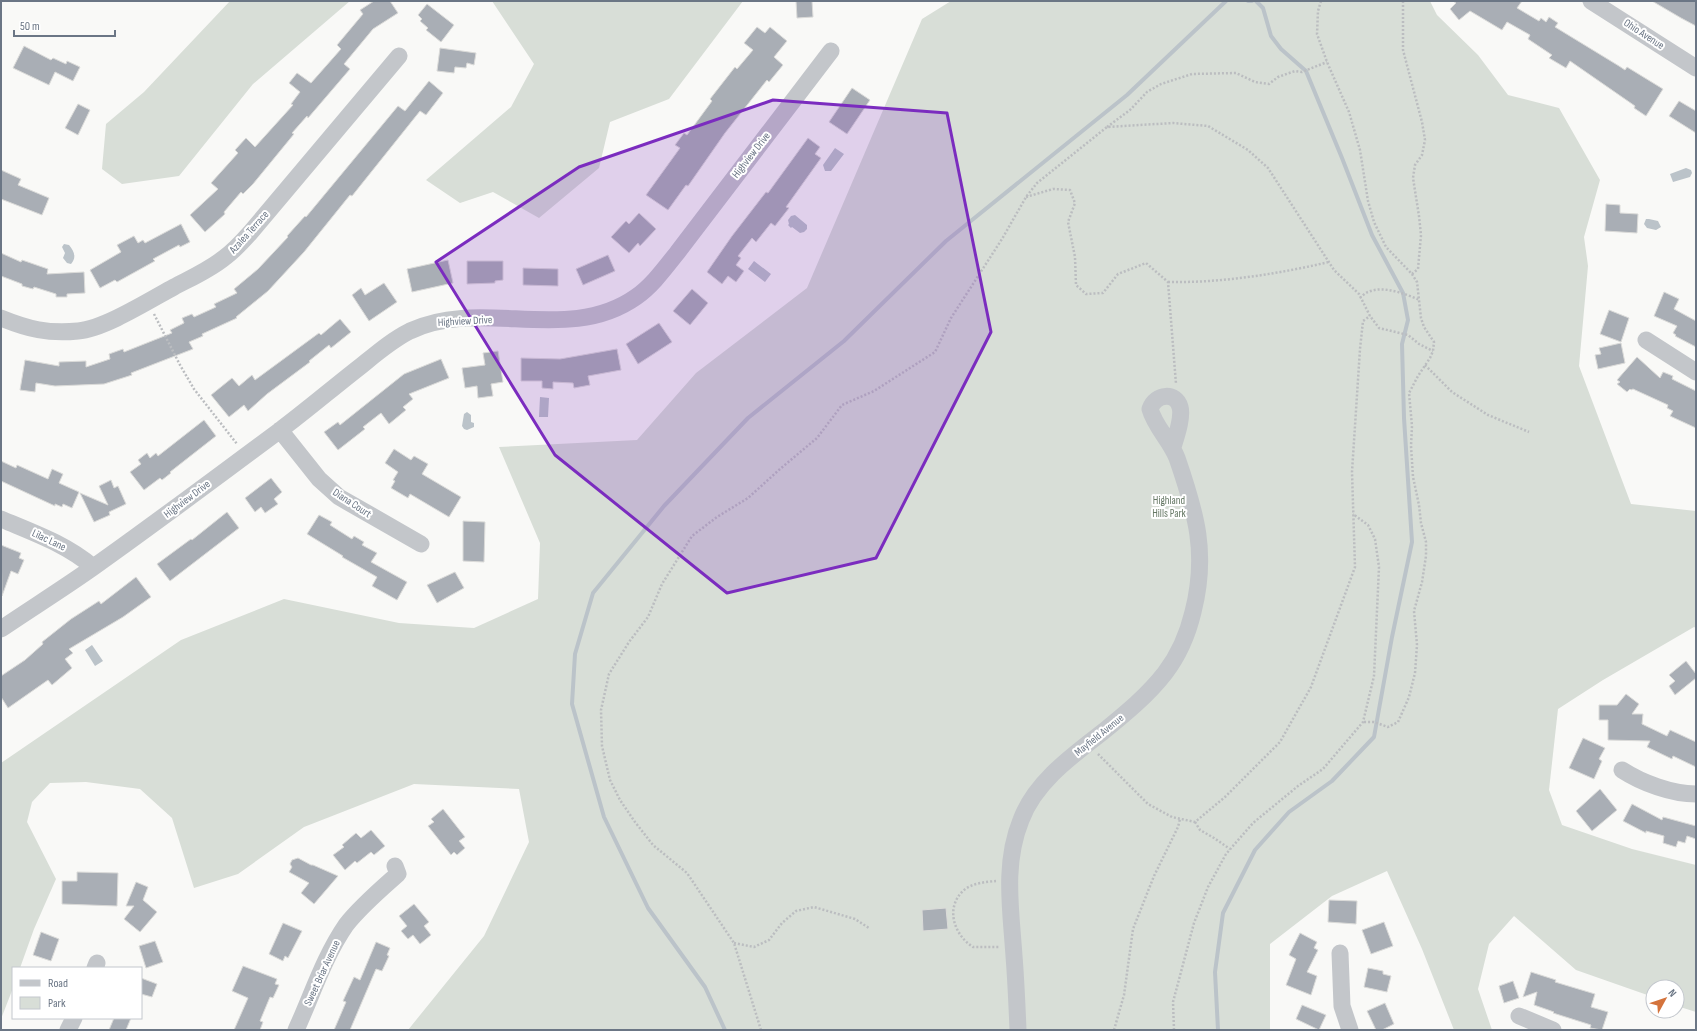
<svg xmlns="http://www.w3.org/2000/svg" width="1697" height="1031" viewBox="0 0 1697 1031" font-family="'Sofia Sans Condensed',sans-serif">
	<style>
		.green { fill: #d8ded7 }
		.water { fill: #bbc3c9 }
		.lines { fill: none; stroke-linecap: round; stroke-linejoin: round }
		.stream { stroke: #bbc3c9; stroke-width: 4 }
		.building { fill: #a9aeb5; stroke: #dbdbd9 }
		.path { stroke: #bbbdc0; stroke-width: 2.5; stroke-dasharray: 2 2; stroke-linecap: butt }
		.minor { stroke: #c3c6ca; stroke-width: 17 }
		.marked { fill: #7b2cbf; fill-opacity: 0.2; stroke: #7b2cbf; stroke-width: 3; stroke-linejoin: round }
		.labels { text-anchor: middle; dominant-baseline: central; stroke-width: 4; stroke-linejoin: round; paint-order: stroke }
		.street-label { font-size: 11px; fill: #6b7685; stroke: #fff }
		.park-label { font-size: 11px; fill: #667865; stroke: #fff }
	</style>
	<rect width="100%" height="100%" fill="#f9f9f7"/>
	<!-- green -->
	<path class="green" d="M230 1H350L253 84 179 176 122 184 102 169 106 124 144 92Z
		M492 1H743L669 99 610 122 599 168 539 218 493 192 460 203 426 180 511 107 534 64Z
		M951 1H1430L1437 15 1478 55 1508 95 1559 108 1600 180 1584 237 1588 266 1579 366 1631 504 1696 511V628L1694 627 1603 680 1558 709 1549 790 1562 825 1632 849 1696 865V1012L1677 1006V987H1653V997L1576 970 1514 916 1489 944 1478 989 1492 1030H1454L1422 949 1387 871 1332 896 1270 944V1030H408L484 936 529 842 519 789 414 784 304 827 238 874 194 888 172 818 140 789 86 782 50 783 32 802 27 822 56 879 34 929 20 968H13V988L1 1019V763L181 640 284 599 399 623 474 628 538 599 540 543 499 447 637 440 696 373 807 288 922 19Z"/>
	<!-- water -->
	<path class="water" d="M835 148 844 154 831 171H825L823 165Z
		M1686 168 1691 170 1692 173 1690 177 1673 182 1670 174Z
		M795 215 807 225V229L804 232 800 233 792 227 791 228 788 225 789 224 788 220 791 216Z
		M1646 219H1649L1658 221 1661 227 1656 230 1647 228 1644 224Z
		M64 244 69 245C74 251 77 257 71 264L67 263 63 258 65 253 62 247Z
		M754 261 771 274 765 282 748 269Z
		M540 397 549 398 548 417H539Z
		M467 412 471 415V422L474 423V427L467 430 464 429 462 426 464 414Z
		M92 645 103 661 95 666 85 650Z"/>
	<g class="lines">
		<!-- stream -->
		<path class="stream" d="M1248 1H1252
			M725 1030 705 987 648 908 604 817 572 704 575 654 593 593 664 506 748 418 844 341 946 241 1127 95 1226 1
			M1218 1030 1215 972 1223 913 1255 850 1289 812 1332 781 1374 737 1392 637 1412 542 1404 418 1402 344 1408 320 1403 293 1372 235 1342 158 1306 71 1281 49 1271 36 1263 8 1256 1"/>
	</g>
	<!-- building -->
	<path class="building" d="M374 1H390L398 13 373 29 344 64 350 69 308 118 307 116 292 133 294 134 253 184 243 194 241 192 224 212 225 214 205 232 190 215 218 189 211 183 238 153 235 150 246 138 255 147 293 105 291 104 300 92 289 83 297 73 311 83 341 49 337 45 363 14 360 10Z
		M796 1H812L813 17 797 18Z
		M1453 1H1522L1517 8 1539 21 1541 18 1546 22 1549 17 1558 23 1555 27 1619 66 1625 70 1627 67 1663 89 1646 116 1634 108 1635 106 1570 61 1566 68 1549 58 1552 55 1528 39 1530 35 1507 22 1502 30 1470 11 1459 20 1450 9 1456 3Z
		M1652 1H1696V26L1681 18Z
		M427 4 454 25 441 42 426 30 428 28 420 21 422 19 418 15Z
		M757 27 765 33 770 27 787 41 774 57 783 65 769 82 767 80 725 133 688 186 686 185 668 210 646 195 680 148 675 145 684 133 687 135 712 101 710 99 735 67 737 69 753 50 744 43Z
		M24 46 51 60 53 58 66 64 67 61 80 67 73 81 55 72 49 85 13 68Z
		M440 48 476 53 474 65 467 63 466 68 455 67 454 73 437 71Z
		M429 81 443 93 426 115 420 111 352 196 350 195 304 252 268 291 236 317 237 318 202 334 203 336 189 342 193 349 131 373 132 375 104 384 55 386 36 383 35 392 20 390 25 360 59 366V362L86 361V367L110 359 109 354 123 349 124 352 172 333 170 330 184 323 182 318 192 314 194 317 216 307 214 304 237 293 234 289 258 269 288 237 287 236 305 216 306 217 398 106 405 111Z
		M852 88 870 100 847 134 829 122Z
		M1679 101 1696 111V133L1669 116Z
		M78 104 90 110 78 135 65 128Z
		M808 138 820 147 815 154 821 158 786 207 789 208 775 226 771 223 756 242 752 238 738 256 741 258 736 265 744 271 736 282 728 276 722 284 707 272 732 236 766 192 768 193Z
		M1 170 21 179 18 185 49 198 42 215 1 199Z
		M1606 204 1620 205V213L1638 214 1637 233 1605 231Z
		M639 213 656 229 640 246 638 243 629 253 611 237 626 221 629 224Z
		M181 224 190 242 180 247 179 245 153 259 155 261 117 282 115 280 100 288 90 270 121 252 117 245 134 236 138 243 143 240 145 243Z
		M1 253 21 262 22 260 48 269 47 274 84 272 85 293 67 294V297H56V294L34 287 33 289 22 286V284L1 276Z
		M608 255 615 271 583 285 576 269Z
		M448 260 453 283 412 292 407 269Z
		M467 261H503V280L495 281V283L467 284Z
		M523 268 558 269V286L523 285Z
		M384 283 397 302 369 321 352 295 361 288 365 295Z
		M692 289 708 303 690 325 673 311Z
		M1664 292 1679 299 1674 309 1696 321V347L1675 336 1676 335 1673 333 1677 326 1654 316Z
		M1609 310 1629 318 1621 342 1600 334Z
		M340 319 351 332 331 348 329 345 309 361 310 362 267 394 248 411 244 405 229 417 211 395 232 378 239 386 252 375 255 380 319 333 321 335Z
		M659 323 672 342 638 364 626 344Z
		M1621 343 1625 363 1598 369 1595 355 1601 354 1599 348Z
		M617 349 621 370 588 376 590 385 574 388 573 383 553 382V389L542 388V381H521V358L560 359Z
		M498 351 503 382 491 384 493 396 478 398 477 386 465 388 462 368 485 365 483 353Z
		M1637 357 1660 378 1663 372 1673 376 1672 379 1696 391V428L1670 416 1673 411 1667 408 1668 405 1633 389 1631 390 1630 389 1627 392 1617 384 1620 382 1617 380Z
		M441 359 449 378 409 394 413 399 403 407 406 410 389 424 381 413 363 427 365 429 338 450 324 432 338 422 340 425 404 374Z
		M204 420 216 436 170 472 171 473 162 480 160 478 144 490 130 472 141 464 138 460 147 453 150 458 156 453 158 456Z
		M394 449 411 460 414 456 428 464 422 474 461 497 449 517 410 494 408 498 391 488 395 481 393 480 398 472 385 463Z
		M1 461 16 468 17 465 48 479 52 469 63 474 59 483 79 492 72 508 63 504 62 507 55 504V506L1 481Z
		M271 478 282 492 274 499 278 504 265 513 261 507 255 512 245 498Z
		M111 480 114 488 118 486 126 504 109 512 110 515 94 522 80 493 108 505 99 486Z
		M227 512 239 528 170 581 157 564 191 539 192 540Z
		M319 515 332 522 330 525 352 539 354 536 364 542 362 545 377 553 371 562 407 582 397 600 372 586 377 577 342 557 343 556 307 534Z
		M463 521 485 522 484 562 463 561Z
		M1 545 21 553 19 558 24 560 18 574 11 571 2 596Z
		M455 572 464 588 437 603 427 585Z
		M136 577 151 597 123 617 69 649 73 653 65 659 72 668 52 685 48 680 8 708 1 697V676L25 660 43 644 42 642 71 619 99 601 101 604Z
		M1686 661 1696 674V678L1675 695 1669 686 1675 681 1669 675Z
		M1626 694 1639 704 1632 714H1643L1642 724 1667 736 1670 730 1696 742V767L1673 756 1672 759 1647 747 1650 741 1608 740V720H1599V705H1617Z
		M1583 738 1605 748 1599 759 1602 761 1594 779 1569 768Z
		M1600 789 1617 810 1592 831 1576 811Z
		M1632 804 1662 820 1663 817 1696 826V839L1687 836 1685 843 1678 841 1676 847 1663 843 1664 836 1646 831V833L1623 821Z
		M443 809 465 837 459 841 465 848 457 855 454 852 451 855 428 826 434 822 431 819Z
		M371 830 385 846 374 855 371 852 357 863 355 861 345 870 333 855 344 847 342 845 356 833 361 838Z
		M298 858 311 865H313L338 876 314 904 301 893 309 883 289 872 292 867 290 864 292 860Z
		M77 872 118 873 117 906 62 904V881H77Z
		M136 882 148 887 143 900 157 912 140 932 124 919 134 906H126Z
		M1329 900 1357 901 1356 924 1328 922Z
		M414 904 429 922 424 926 431 935 420 944 413 935 408 939 401 931 407 926 399 916Z
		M946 908 948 929 923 931 922 910Z
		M1384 922 1393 946 1371 954 1362 930Z
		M283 923 302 931 288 958 285 956 283 961 269 954Z
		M41 932 59 939 51 961 33 955Z
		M1300 933 1317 942 1314 948 1318 950 1307 972 1317 976 1311 995 1286 985 1296 959 1289 955Z
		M155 941 163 962 146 968 139 946Z
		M376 942 390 948 387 955 389 956 382 971 376 969 350 1030H334L346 1002 343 1001 354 977 360 980Z
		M243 966 277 979 275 984 279 985 273 998 270 997 260 1021 263 1022 260 1030H234L248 998 232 991Z
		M1368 968 1383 971V974L1391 976 1387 992 1364 987Z
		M1531 972 1556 980 1555 982 1595 994 1591 1007 1608 1012 1602 1030 1590 1028 1591 1025 1553 1013 1554 1012 1534 1005 1537 992 1523 997Z
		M141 978 157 984 152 997 141 994Z
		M1513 981 1519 998 1504 1003 1499 986Z
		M1385 1003 1394 1024 1382 1030H1376L1367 1011Z
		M1302 1005 1326 1015 1319 1030 1296 1019Z
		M114 1018H131L126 1030H109Z"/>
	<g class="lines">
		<!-- path -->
		<path class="path" d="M1321 1 1318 11 1317 34 1327 62 1349 112 1360 150 1368 201 1374 222 1386 247 1412 274 1417 282 1421 318 1424 327 1434 342 1433 351 1430 358 1418 376 1409 393 1412 426 1411 446 1413 477 1419 505 1421 523 1426 542V556L1422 582 1414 611 1417 645 1415 673 1409 697 1398 722 1388 727 1374 722H1363
			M1403 1V50L1422 122 1425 140 1422 155 1415 165 1413 178 1419 216 1421 235 1418 269 1412 274
			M1107 127 1130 110 1147 92 1161 84 1192 74 1236 73 1255 82 1269 84 1278 77 1295 71 1302 72 1327 62
			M1026 197 1053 189 1070 190 1075 203 1068 222 1075 257 1076 285 1086 294 1103 293 1118 274 1146 263 1168 282 1176 384
			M1168 282C1222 283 1277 274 1329 262
			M1360 298C1362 296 1365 293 1368 292 1384 285 1405 294 1420 300
			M154 314 180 365 194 389 237 444
			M1425 365 1452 392 1488 415 1529 432
			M1098 754 1148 804 1172 817 1195 822 1225 797 1280 742 1311 687 1355 567 1352 472 1360 349 1363 321 1370 316
			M1195 822 1200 830 1214 838 1230 849
			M996 881C986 882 971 883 963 891 945 908 954 935 973 947H999
			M734 943 754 947 769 940 782 923 796 911 814 907 855 919 869 928
			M761 1030 734 943 687 873 653 845 635 822 620 800 610 780 602 746 601 710 609 674 629 642 648 617 662 584 692 536 717 517 748 498 780 469 817 438 842 405 874 391 935 352 951 318 1002 239 1026 197 1037 183 1107 127 1173 123 1208 126 1248 150 1268 168 1334 270 1359 294 1370 316 1379 328 1408 335 1419 344 1433 351
			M1114 1030 1124 995 1133 929 1154 876 1178 827 1180 819
			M1174 1030 1173 1002 1194 923 1208 887 1226 854 1253 823 1298 786 1323 769 1363 722 1374 676 1379 567 1375 539 1368 525 1353 514"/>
		<!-- minor -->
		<path class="minor" d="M1591 1 1696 68
			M1 318C28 329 48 334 78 331 104 329 150 300 174 287 191 278 209 270 224 258 234 251 242 242 250 233L399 56
			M1646 340 1696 372
			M280 430 319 479 339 497 421 544
			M1 519C34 533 66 544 93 567
			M1 629C32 608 64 588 95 566 157 522 218 476 279 431 307 410 334 387 361 366 377 353 392 340 410 331 482 297 568 345 636 297 652 286 665 268 677 253L831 51
			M1622 770C1642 783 1672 794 1696 794
			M1340 953 1342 1006 1350 1030
			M95 968 97 963
			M1519 1016 1553 1030
			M68 1030 74 1018
			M296 1030C312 995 324 957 346 925 361 906 380 890 398 874L395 866
			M1018 1030C1017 1005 1016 981 1014 956 1011 910 1003 864 1021 820 1035 782 1073 755 1104 731 1126 713 1148 695 1165 673 1178 656 1188 633 1193 612 1208 553 1196 513 1177 458 1170 440 1155 427 1150 409 1156 393 1176 392 1180 407 1183 417 1176 437 1173 447"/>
	</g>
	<!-- marked area -->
	<path class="marked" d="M773 100 947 113 991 332 876 558 727 593 555 455 436 262 579 167Z"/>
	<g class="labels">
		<!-- street labels -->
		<g class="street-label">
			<text transform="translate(1644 34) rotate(33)">Ohio Avenue</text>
			<text transform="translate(751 155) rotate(-52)">Highview Drive</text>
			<text transform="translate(249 232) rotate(-48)">Azalea Terrace</text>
			<text transform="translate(465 321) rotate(-3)">Highview Drive</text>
			<text transform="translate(187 499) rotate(-37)">Highview Drive</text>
			<text transform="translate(352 503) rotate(33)">Diana Court</text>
			<text transform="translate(49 540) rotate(25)">Lilac Lane</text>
			<text transform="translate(1099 735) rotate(-39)">Mayfield Avenue</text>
			<text transform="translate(322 973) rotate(-65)">Sweet Briar Avenue</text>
		</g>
		<!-- park labels -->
		<g class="park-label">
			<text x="1169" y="500">Highland<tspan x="1169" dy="13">Hills Park</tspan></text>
		</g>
	</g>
	<!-- border -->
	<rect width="1697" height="1031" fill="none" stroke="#6b7685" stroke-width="4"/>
	<!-- legend -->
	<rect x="12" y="967" width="130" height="52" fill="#ffffff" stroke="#c4c8ce"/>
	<rect x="20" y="980" width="20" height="6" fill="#c3c6ca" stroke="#c4c8ce"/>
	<text x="48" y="987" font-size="12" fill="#6b7685">Road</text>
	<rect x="20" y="997" width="20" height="12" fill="#d8ded7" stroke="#c4c8ce"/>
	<text x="48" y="1007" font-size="12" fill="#6b7685">Park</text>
	<!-- north arrow -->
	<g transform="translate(1665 999) rotate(50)"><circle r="19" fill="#ffffff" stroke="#c4c8ce"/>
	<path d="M0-3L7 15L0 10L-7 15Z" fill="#d4733c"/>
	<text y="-6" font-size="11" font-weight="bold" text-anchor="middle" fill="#6b7685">N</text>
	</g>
	<!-- scale -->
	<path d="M14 30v6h101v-6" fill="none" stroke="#6b7685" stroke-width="2"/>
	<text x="20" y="30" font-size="12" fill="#6b7685" stroke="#ffffff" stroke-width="3" paint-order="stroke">50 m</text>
</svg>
